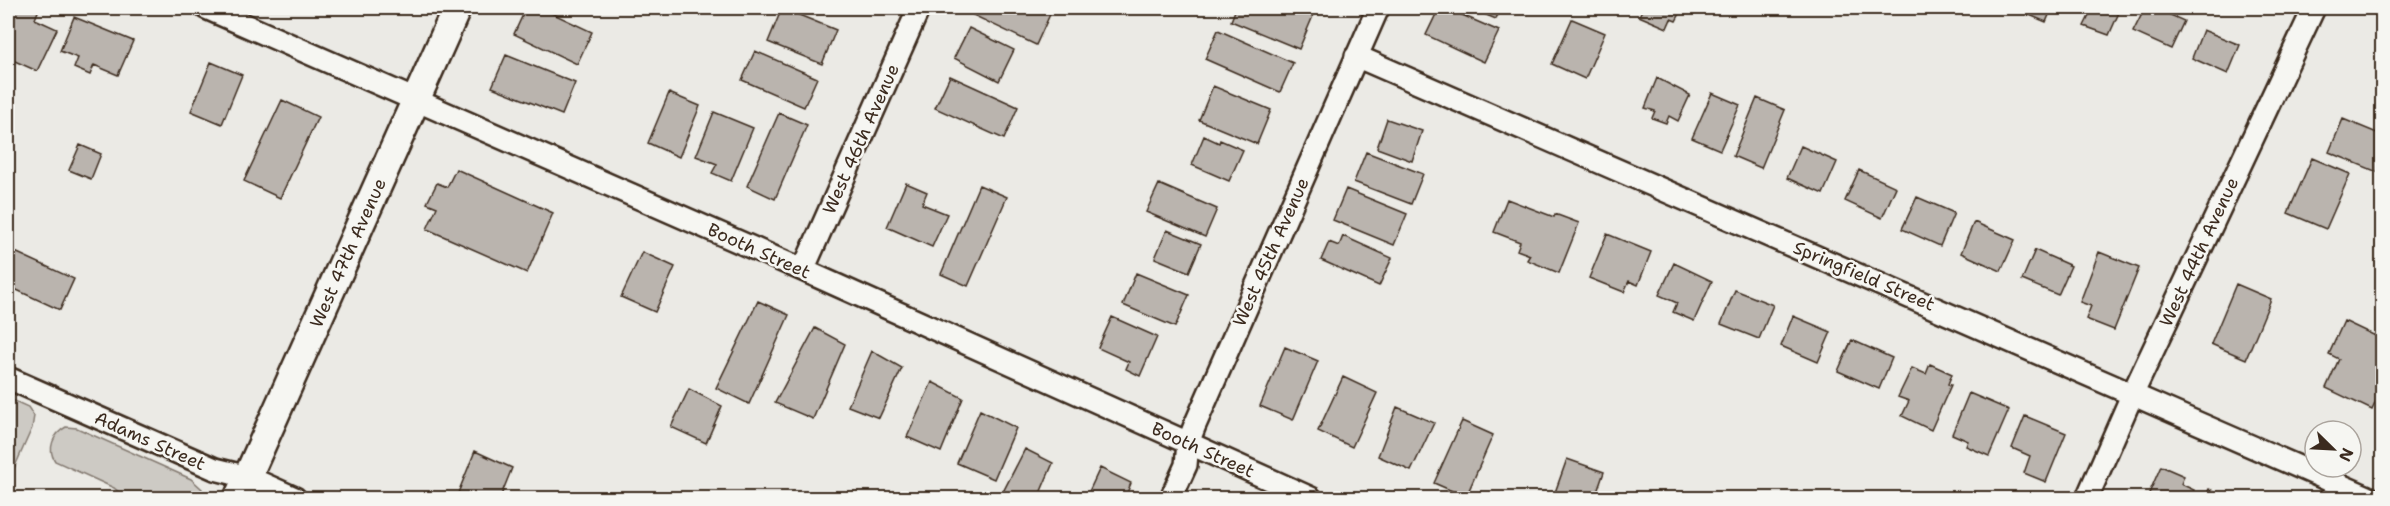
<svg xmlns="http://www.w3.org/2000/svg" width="2390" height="506" viewBox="0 0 2390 506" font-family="'Shantell Sans',sans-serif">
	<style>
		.green { fill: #cdcac4; stroke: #847a71; stroke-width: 1.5 }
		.building { fill: #bab4ae; stroke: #3b2a1e; stroke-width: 1.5 }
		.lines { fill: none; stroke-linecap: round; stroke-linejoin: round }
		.minor-casing { stroke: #3b2a1e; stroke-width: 26 }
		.tertiary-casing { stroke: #3b2a1e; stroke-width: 32 }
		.minor { stroke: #f6f6f2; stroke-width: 21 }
		.tertiary { stroke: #f6f6f2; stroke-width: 27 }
		.labels { text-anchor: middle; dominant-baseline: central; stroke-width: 5; stroke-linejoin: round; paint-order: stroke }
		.street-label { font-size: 18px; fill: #3b2a1e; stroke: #f6f6f2 }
	</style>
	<rect width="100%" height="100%" fill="#ebeae5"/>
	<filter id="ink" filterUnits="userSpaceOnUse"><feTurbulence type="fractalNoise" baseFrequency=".0167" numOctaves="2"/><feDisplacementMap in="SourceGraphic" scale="12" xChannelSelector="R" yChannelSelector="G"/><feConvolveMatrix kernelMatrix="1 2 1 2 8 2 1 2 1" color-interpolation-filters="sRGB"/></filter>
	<g filter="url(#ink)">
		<!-- green -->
		<path class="green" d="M8 398 28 407 34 416 32 428 8 482Z
			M66 427 77 428 191 479 202 489 198 498H126L114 488 55 461C47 449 53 434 66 427Z"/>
		<!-- building -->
		<path class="building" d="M8 8H35L39 9 35 19 57 29 37 71 8 58Z
			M526 8H541L592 32 577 64 514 34Z
			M782 8 836 30 822 64 768 42Z
			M977 8H1046L1052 10 1036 45 973 15Z
			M1236 8H1292L1313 16 1299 49 1231 21Z
			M1439 8H1446L1499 31 1484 62 1426 35Z
			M1469 8H1512L1510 12 1500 8 1496 19Z
			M1643 8H1683L1676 21 1671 19 1667 28 1639 16Z
			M2013 8H2052L2046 22Z
			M2075 8H2121L2109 35 2084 26 2090 14Z
			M2145 8H2155L2184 21 2171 49 2133 32Z
			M74 17 133 41 118 75 94 65 90 75 74 68 78 58 60 51Z
			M1572 19 1605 33 1585 79 1552 64Z
			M969 28 1014 50 999 81 954 58Z
			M1218 30 1293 63 1280 92 1205 59Z
			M2203 30 2240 45 2228 74 2192 58Z
			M755 51 817 78 804 107 742 80Z
			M506 55 575 83 562 115 492 87Z
			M211 62 242 75 222 124 191 111Z
			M950 76 1018 107 1004 139 935 108Z
			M1657 78 1690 95 1678 121 1669 116 1666 123 1652 118 1655 111 1645 108Z
			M1213 86 1271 110 1257 144 1199 120Z
			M669 93 700 106 679 157 648 143Z
			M1712 93 1740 105 1720 150 1692 138Z
			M1757 98 1785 110 1761 168 1733 156Z
			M282 100 318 117 280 198 244 181Z
			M714 112 753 128 731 181 712 173 717 164 696 156Z
			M779 113 807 125 775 199 747 186Z
			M1387 119 1422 131 1412 161 1377 148Z
			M2343 119 2382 135V174L2329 152Z
			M1204 136 1219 143 1220 140 1243 150 1229 181 1192 165Z
			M80 145 101 154 91 179 69 170Z
			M1801 146 1837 162 1823 194 1787 178Z
			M1366 152 1423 174 1411 204 1354 182Z
			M2312 158 2350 174 2326 229 2288 213Z
			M456 169 553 213 527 273 427 229 437 207 427 203 437 183 447 187Z
			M1859 170 1896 187 1882 218 1845 201Z
			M906 183 927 192 922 204 947 214 932 247 887 227Z
			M1159 184 1217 209 1205 237 1146 212Z
			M979 185 1007 197 968 286 941 274Z
			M1346 189 1407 214 1394 245 1333 220Z
			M1917 197 1954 213 1940 246 1902 229Z
			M1507 199 1554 217 1555 214 1579 223 1559 273 1527 260 1530 255 1517 250 1520 242 1494 232Z
			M1974 222 2015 240 2001 271 1961 253Z
			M1167 230 1201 244 1189 272 1155 258Z
			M1607 234 1651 252 1638 285 1629 281 1624 292 1589 278Z
			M1343 236 1392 258 1379 286 1321 260 1329 242 1339 246Z
			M2035 250 2071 266 2058 295 2022 280Z
			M13 251 74 279 60 310 8 286V263Z
			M642 252 675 267 655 312 621 297Z
			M2099 252 2139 268 2114 330 2086 319 2091 306 2080 302Z
			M1674 263 1712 281 1694 321 1673 312 1677 303 1659 295Z
			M1136 273 1189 295 1175 327 1123 305Z
			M2236 284 2271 299 2246 359 2211 344Z
			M1735 290 1773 305 1759 339 1721 324Z
			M758 301 789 315 749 404 716 388Z
			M1793 316 1831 332 1818 362 1781 346Z
			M1112 317 1157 337 1140 376 1126 369 1129 362 1098 348Z
			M2344 321 2382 339V388L2372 410 2326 388 2339 359 2329 354Z
			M815 328 845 344 813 419 775 403Z
			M1852 340 1892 358 1879 389 1838 371Z
			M1285 347 1318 361 1293 420 1260 406Z
			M872 351 902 368 879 418 848 406Z
			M1930 364 1952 374 1948 384 1951 385 1931 430 1902 416 1909 401 1898 397 1912 368 1926 374Z
			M1343 377 1377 393 1352 447 1318 431Z
			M932 382 963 398 941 452 907 437Z
			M689 389 722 406 706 443 671 427Z
			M1969 393 2009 410 1989 456 1966 446 1968 441 1952 434Z
			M1397 407 1434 423 1411 471 1378 456Z
			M980 410 1016 428 994 479 957 463Z
			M2025 416 2066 433 2046 482 2024 473 2030 456 2012 448Z
			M1462 421 1493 435 1466 497 1434 483Z
			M1025 449 1053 463 1038 498H1017L1003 492Z
			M475 451 512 468 500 498H456Z
			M1567 459 1604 472 1595 498H1553Z
			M2161 466 2184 476 2181 484 2194 490 2190 498H2147Z
			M1100 468 1131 483 1125 498H1086Z
			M2209 489 2231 498H2205Z"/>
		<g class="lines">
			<defs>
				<path id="minor" d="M206 8 803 270 1311 498
					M1356 56 2370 498
					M803 270 919 8
					M8 378 215 469 248 477 295 498
					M1171 498 1186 465 1188 443 1195 425 1378 8
					M2087 498 2133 393 2314 8"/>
				<path id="tertiary" d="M238 498 457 8"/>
			</defs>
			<!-- minor casing -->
			<use href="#minor" class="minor-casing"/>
			<!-- tertiary casing -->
			<use href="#tertiary" class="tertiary-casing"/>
			<!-- minor -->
			<use href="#minor" class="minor"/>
			<!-- tertiary -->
			<use href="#tertiary" class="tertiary"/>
		</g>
	</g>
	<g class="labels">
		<!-- street labels -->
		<g class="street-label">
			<text transform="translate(861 139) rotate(-66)">West 46th Avenue</text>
			<text transform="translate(759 251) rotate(24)">Booth Street</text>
			<text transform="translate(1271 252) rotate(-66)">West 45th Avenue</text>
			<text transform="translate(2199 252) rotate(-65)">West 44th Avenue</text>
			<text transform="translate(348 253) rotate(-66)">West 47th Avenue</text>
			<text transform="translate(1864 276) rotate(23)">Springfield Street</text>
			<text transform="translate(150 441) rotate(24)">Adams Street</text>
			<text transform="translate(1203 450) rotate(24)">Booth Street</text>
		</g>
	</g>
	<!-- margin -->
	<rect width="2390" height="506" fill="none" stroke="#f6f6f2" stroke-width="30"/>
	<rect x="15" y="15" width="2360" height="476" fill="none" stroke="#3b2a1e" stroke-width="2" filter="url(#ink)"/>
	<!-- north arrow -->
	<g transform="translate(2333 449) rotate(114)"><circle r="28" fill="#f6f6f2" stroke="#aba49d" stroke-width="1.5"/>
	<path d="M0-4.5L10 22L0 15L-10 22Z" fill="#3b2a1e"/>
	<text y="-9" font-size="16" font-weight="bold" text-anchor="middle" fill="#3b2a1e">N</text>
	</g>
</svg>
